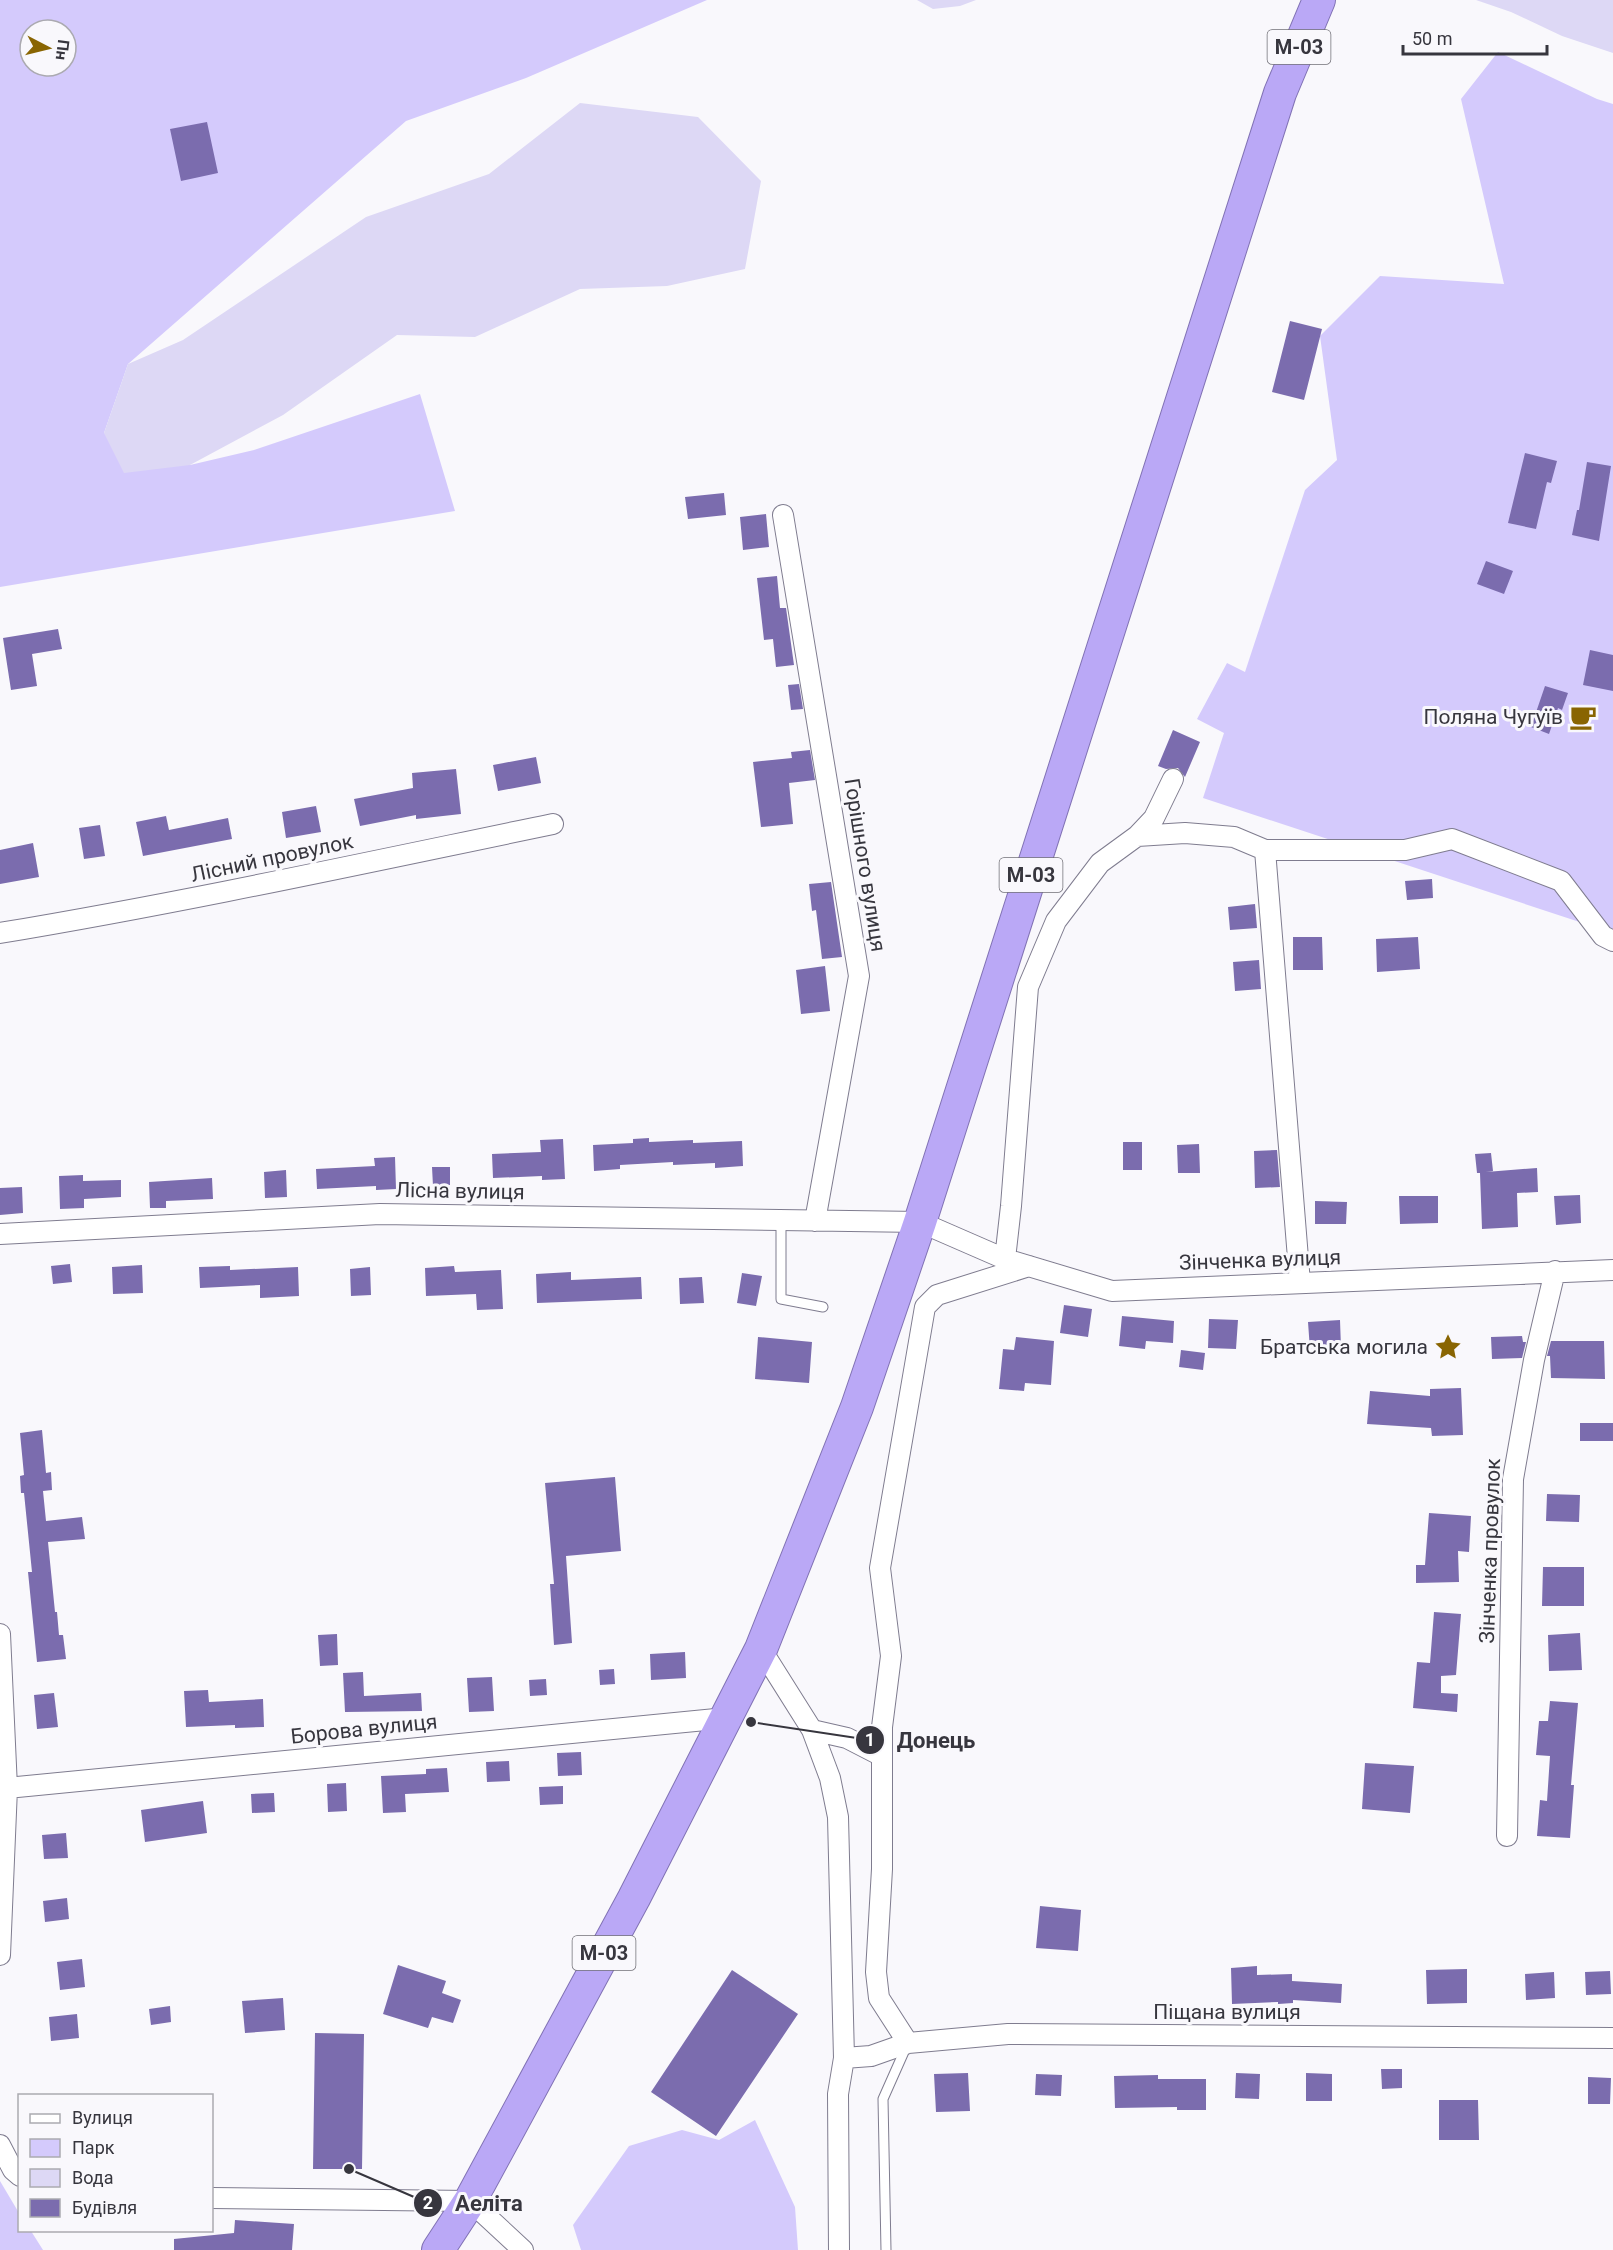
<svg xmlns="http://www.w3.org/2000/svg" width="1613" height="2250" viewBox="0 0 1613 2250" font-family="Roboto,sans-serif">
	<style>
		.green { fill: #d4cafc; fill-rule: evenodd }
		.water { fill: #ddd8f5 }
		.building { fill: #7b6cae }
		.lines { fill: none; stroke-linecap: round; stroke-linejoin: round }
		.service-casing { stroke: #7f7c8f; stroke-width: 11 }
		.minor-casing { stroke: #7f7c8f; stroke-width: 22 }
		.trunk-casing { stroke: #8172b4; stroke-width: 34 }
		.service { stroke: #fff; stroke-width: 9 }
		.minor { stroke: #fff; stroke-width: 20 }
		.trunk { stroke: #baa8f6; stroke-width: 32 }
		.labels { text-anchor: middle; dominant-baseline: central; stroke-width: 6; stroke-linejoin: round; paint-order: stroke }
		.shield { fill: #f9f8fc; stroke: #717077; stroke-width: 1.5 }
		.shield-label { font-size: 20px; font-weight: bold; fill: #37363e }
		.poi-label { font-size: 21px; fill: #37363e; stroke: #f9f8fc; text-anchor: end }
		.street-label { font-size: 21px; fill: #37363e; stroke: #f9f8fc }
		.leader { fill: none; stroke: #37363e; stroke-width: 2 }
		.callout-dot { fill: #37363e; stroke: #f9f8fc; stroke-width: 2 }
		.mark-label { font-size: 18px; text-anchor: middle; font-weight: bold; fill: #fff }
		.callout-label { font-size: 22px; text-anchor: middle; font-weight: bold; fill: #37363e; stroke: #f9f8fc; stroke-width: 6; stroke-linejoin: round; paint-order: stroke }
	</style>
	<rect width="100%" height="100%" fill="#f9f8fc"/>
	<!-- green -->
	<path class="green" d="M0 0H707L526 78 406 121 128 364 104 433 190 465 254 450 420 394 455 511 0 587ZM30 30H66V66H30Z
		M1498 52 1597 99 1613 104V933L1203 798 1224 733 1197 719 1227 663 1245 672 1305 490 1337 460 1320 336 1380 276 1504 284 1461 99Z
		M755 2120 795 2207 798 2250H581L573 2225 629 2146 682 2130 719 2140Z
		M0 2181 19 2213 20 2230 31 2231 43 2250H0Z"/>
	<!-- water -->
	<path class="water" d="M917 0H976L960 6 933 9Z
		M1476 0H1613V53L1562 36 1511 12Z
		M580 103 698 117 761 181 745 269 667 286 580 289 475 337 397 335 283 415 190 465 124 473 104 433 128 364 183 340 366 217 489 174Z"/>
	<!-- building -->
	<path class="building" d="M207 122 218 173 181 181 170 129Z
		M1290 321 1322 329 1304 400 1272 392Z
		M1525 453 1557 461 1551 483 1547 482 1536 529 1508 523Z
		M1587 462 1611 466 1599 541 1572 535 1577 510H1579Z
		M724 493 726 515 688 519 685 497Z
		M766 514 769 547 743 550 740 517Z
		M1486 561 1513 571 1504 594 1477 584Z
		M777 576 780 608H786L794 665 776 667 773 639 764 640 757 578Z
		M58 629 62 649 32 654 37 686 11 690 3 638Z
		M1590 650 1613 655V691L1583 685Z
		M799 684 803 709 791 710 788 685Z
		M1545 686 1568 693 1562 710 1558 708 1549 734 1531 727Z
		M1173 730 1200 742 1185 777 1178 768 1166 769 1158 766Z
		M810 750 815 780 789 783 793 824 761 827 753 762 792 758 791 752Z
		M536 757 541 783 498 791 493 765Z
		M456 769 461 814 416 819V815L360 826 354 799 413 788 412 773Z
		M316 806 321 832 286 838 282 812Z
		M166 816 169 830 228 818 232 839 143 856 136 822Z
		M100 825 105 856 84 859 79 828Z
		M33 843 39 877 0 884V850Z
		M1432 879 1433 898 1407 900 1405 881Z
		M831 882 842 957 822 959 816 910 812 911 809 884Z
		M1255 904 1257 928 1230 930 1228 907Z
		M1293 937H1322L1323 970H1293Z
		M1418 937 1420 969 1377 972 1376 939Z
		M1259 960 1261 989 1235 991 1233 962Z
		M825 966 830 1011 801 1014 796 970Z
		M649 1138V1142L693 1140V1143L742 1141 743 1166 715 1168V1163L673 1165V1162L620 1165V1169L594 1171 593 1145 633 1143V1139Z
		M563 1139 565 1179 542 1180V1176L493 1178 492 1154 541 1152 540 1140Z
		M1123 1142H1142V1170H1123Z
		M1199 1144 1200 1173H1178L1177 1145Z
		M1277 1150 1280 1187 1255 1188 1254 1151Z
		M1491 1153 1493 1171 1486 1172 1537 1168 1538 1192 1517 1193 1518 1227 1482 1229 1480 1173H1477L1475 1154Z
		M395 1157 396 1189 376 1190V1186L317 1189 316 1169 375 1166 374 1158Z
		M432 1167H450V1185L433 1186Z
		M286 1170 287 1197 265 1198 264 1172Z
		M83 1175V1181L121 1180V1197L84 1199V1208L60 1209 59 1176Z
		M212 1178 213 1199 166 1201V1208H150L149 1182Z
		M22 1187 23 1213 0 1215V1188Z
		M1580 1195 1581 1223 1556 1225 1554 1196Z
		M1399 1196H1438V1223L1400 1224Z
		M1315 1201 1347 1202 1346 1224H1315Z
		M70 1264 72 1282 53 1284 51 1266Z
		M142 1265 143 1293 113 1294 112 1267Z
		M230 1266V1270L298 1267 299 1296 260 1298V1285L200 1288 199 1267Z
		M454 1266 455 1272 501 1270 503 1309 477 1310 476 1294 426 1296 425 1268Z
		M370 1267 371 1295 351 1296 350 1269Z
		M571 1272V1280L641 1277 642 1299 537 1303 536 1274Z
		M742 1273 762 1276 756 1306 737 1303Z
		M702 1277 704 1303 680 1304 679 1278Z
		M1064 1305 1092 1309 1088 1337 1060 1333Z
		M1122 1316 1174 1321 1173 1343 1146 1341 1145 1349 1119 1346Z
		M1209 1319 1238 1320 1236 1349 1208 1348Z
		M1340 1320 1341 1348 1310 1350 1308 1322Z
		M1522 1336 1523 1342H1526L1522 1358 1492 1359 1491 1337Z
		M758 1337 812 1342 809 1383 755 1379Z
		M1016 1337 1054 1341 1051 1385 1025 1383 1024 1391 999 1389 1003 1349 1014 1350Z
		M1551 1341H1604L1605 1379 1551 1378 1550 1356H1547Z
		M1181 1350 1205 1353 1203 1370 1179 1367Z
		M1461 1388 1463 1435 1432 1436 1431 1428 1367 1424 1370 1391 1430 1396V1389Z
		M1580 1423H1613V1441H1580Z
		M42 1430 46 1473 51 1472 52 1490 43 1491 46 1521 82 1517 85 1539 48 1542 55 1612H57L59 1635H63L66 1659 37 1662 28 1572H32L24 1493H21L20 1476 24 1475 20 1433Z
		M615 1477 621 1551 566 1556 572 1643 554 1645 550 1584H554L545 1483Z
		M1547 1494 1580 1495 1579 1522 1546 1521Z
		M1429 1513 1471 1516 1469 1552 1458 1551 1459 1582 1416 1583V1565H1425Z
		M1543 1567H1584V1606H1542Z
		M1434 1612 1461 1614 1456 1675 1441 1676V1693L1458 1694 1457 1712 1413 1708 1417 1662 1430 1663Z
		M1580 1633 1582 1670 1549 1671 1548 1635Z
		M337 1634 338 1665 320 1666 318 1635Z
		M685 1652 686 1678 651 1680 650 1654Z
		M614 1669 615 1684 600 1685 599 1670Z
		M363 1672 364 1696 421 1693 422 1711 345 1712 343 1673Z
		M492 1677 494 1711 469 1712 467 1678Z
		M546 1679 547 1695 530 1696 529 1680Z
		M208 1690 209 1702 263 1699 264 1727 235 1728V1725L186 1727 184 1691Z
		M54 1693 58 1727 37 1729 34 1695Z
		M1550 1701 1578 1703 1571 1785H1574L1570 1838 1537 1836 1540 1800 1547 1801 1550 1756 1536 1755 1539 1721H1548Z
		M581 1752 582 1775 558 1776 557 1753Z
		M509 1761 510 1781 487 1782 486 1762Z
		M1365 1763 1414 1766 1410 1813 1362 1809Z
		M447 1768 449 1792 405 1794 406 1812 383 1813 381 1776 426 1774V1769Z
		M346 1783 347 1811 328 1812 327 1784Z
		M563 1786V1804L540 1805 539 1787Z
		M274 1793 275 1812 252 1813 251 1794Z
		M203 1801 207 1833 145 1842 141 1810Z
		M66 1833 68 1858 44 1859 42 1835Z
		M67 1898 69 1919 45 1922 43 1901Z
		M1040 1906 1081 1910 1078 1951 1036 1948Z
		M82 1959 85 1987 60 1990 57 1962Z
		M398 1965 446 1981 442 1993 461 2000 453 2023 432 2017 428 2028 383 2014Z
		M1257 1966V1975L1292 1974V1981L1342 1984 1341 2003 1293 2000V2003L1278 2004V2002L1232 2004 1231 1968Z
		M1467 1969V2003L1427 2004 1426 1970Z
		M732 1970 798 2014 716 2136 651 2092Z
		M1610 1971 1611 1994 1586 1995 1585 1972Z
		M1554 1972 1555 1998 1526 2000 1525 1974Z
		M283 1998 285 2030 245 2033 242 2001Z
		M170 2006 171 2022 151 2025 149 2009Z
		M77 2014 79 2038 51 2041 49 2017Z
		M315 2033 364 2034 362 2169H313Z
		M1381 2069H1402V2088L1382 2089Z
		M968 2073 970 2111 936 2112 934 2074Z
		M1236 2073 1260 2074 1259 2099 1235 2098Z
		M1306 2073 1332 2074V2101H1306Z
		M1036 2074 1062 2075 1061 2096 1035 2095Z
		M1158 2075V2079H1206V2110H1177V2107L1115 2108 1114 2076Z
		M1588 2077 1611 2078 1610 2104H1588Z
		M1439 2100H1478L1479 2140H1439Z
		M235 2220 294 2224 292 2250H174V2239L234 2233Z"/>
	<g class="lines">
		<defs>
			<path id="service" d="M781 1221V1299L823 1307
				M886 2250 883 2099 907 2045"/>
			<path id="minor" d="M783 515 859 976 815 1221
				M1137 836 1185 833 1234 837 1265 850
				M0 933C186 902 369 862 553 824
				M0 1234 380 1214 920 1222 1005 1259 1112 1291 1613 1270
				M1005 1259 1011 1206 1028 987 1056 921 1100 863 1137 836 1154 818 1173 779
				M1300 1283 1265 850H1405L1452 839 1561 881 1603 936 1613 941
				M0 1634 7 1788 0 1955
				M761 1649 812 1730 830 1778 838 1817 844 2058 838 2094 839 2250
				M812 1730 847 1738 882 1756
				M7 1788 726 1718
				M1507 1836 1513 1479 1534 1360 1555 1271
				M908 2043 879 1998 876 1972 882 1869V1727L891 1656 880 1568 925 1307 937 1295 1029 1266
				M844 2058 871 2056 908 2043 1008 2034 1613 2038
				M0 2145 13 2170 20 2176
				M212 2198 470 2201 523 2250"/>
			<path id="trunk" d="M438 2250 470 2201 634 1898 761 1649 857 1407 920 1222 1280 93 1319 0"/>
		</defs>
		<!-- service casing -->
		<use href="#service" class="service-casing"/>
		<!-- minor casing -->
		<use href="#minor" class="minor-casing"/>
		<!-- trunk casing -->
		<use href="#trunk" class="trunk-casing"/>
		<!-- service -->
		<use href="#service" class="service"/>
		<!-- minor -->
		<use href="#minor" class="minor"/>
		<!-- trunk -->
		<use href="#trunk" class="trunk"/>
	</g>
	<!-- icons -->
	<defs>
		<symbol id="cafe-bare" viewBox="-9 -9 18 18"><path d="M-5.5-4.5H6V0H3Q3 3.5 0 3.5H-2.5Q-5.5 3.5-5.5 0ZM3-3.2v2h1.7v-2ZM-6 4.5H4V6H-6Z" fill="#896502" stroke="#f9f8fc" stroke-width="2.5" paint-order="stroke"/></symbol>
		<symbol id="sight-bare" viewBox="-9 -9 18 18"><path d="M0-6L1.8-2.2L6-1.7L2.9 1.2L3.7 5.4L0 3.3L-3.7 5.4L-2.9 1.2L-6-1.7L-1.8-2.2Z" fill="#896502" stroke="#f9f8fc" stroke-width="2.5" paint-order="stroke"/></symbol>
	</defs>
	<g fill-rule="evenodd">
		<use href="#cafe-bare" x="1564" y="698" width="38" height="38"/>
		<use href="#sight-bare" x="1429" y="1328" width="38" height="38"/>
	</g>
	<g class="labels">
		<!-- shield labels -->
		<g class="shield">
			<rect x="1267.5" y="30" width="63" height="34" rx="4.5"/>
			<rect x="999.5" y="858" width="63" height="34" rx="4.5"/>
			<rect x="572.5" y="1936" width="63" height="34" rx="4.5"/>
		</g>
		<g class="shield-label">
			<text x="1299" y="47">М-03</text>
			<text x="1031" y="875">М-03</text>
			<text x="604" y="1953">М-03</text>
		</g>
		<!-- poi labels -->
		<g class="poi-label">
			<text x="1563" y="717">Поляна Чугуїв</text>
			<text x="1428" y="1347">Братська могила</text>
		</g>
		<!-- street labels -->
		<g class="street-label">
			<text transform="translate(272 858) rotate(-12)">Лісний провулок</text>
			<text transform="translate(865 865) rotate(81)">Горішного вулиця</text>
			<text transform="translate(460 1191) rotate(1)">Лісна вулиця</text>
			<text transform="translate(1260 1260) rotate(-2)">Зінченка вулиця</text>
			<text transform="translate(1490 1551) rotate(-88)">Зінченка провулок</text>
			<text transform="translate(364 1729) rotate(-6)">Борова вулиця</text>
			<text x="1227" y="2012">Піщана вулиця</text>
		</g>
	</g>
	<!-- callouts -->
	<path class="leader" d="M751 1722L870 1740M349 2169L428 2203"/>
	<g class="callout-dot">
		<circle cx="751" cy="1722" r="6"/>
		<circle cx="349" cy="2169" r="6"/>
		<circle cx="870" cy="1740" r="15"/>
		<circle cx="428" cy="2203" r="15"/>
	</g>
	<g class="mark-label">
		<text x="870" y="1746">1</text>
		<text x="428" y="2209">2</text>
	</g>
	<g class="callout-label">
		<text x="936" y="1748">Донець</text>
		<text x="489" y="2211">Аеліта</text>
	</g>
	<!-- legend -->
	<rect x="18" y="2094" width="195" height="138" fill="#f9f8fc" stroke="#abaab0" stroke-width="1.5"/>
	<rect x="30" y="2114" width="30" height="9" fill="#ffffff" stroke="#abaab0" stroke-width="1.5"/>
	<text x="72" y="2124" font-size="18" fill="#37363e">Вулиця</text>
	<rect x="30" y="2139" width="30" height="18" fill="#d4cafc" stroke="#abaab0" stroke-width="1.5"/>
	<text x="72" y="2154" font-size="18" fill="#37363e">Парк</text>
	<rect x="30" y="2169" width="30" height="18" fill="#ddd8f5" stroke="#abaab0" stroke-width="1.5"/>
	<text x="72" y="2184" font-size="18" fill="#37363e">Вода</text>
	<rect x="30" y="2199" width="30" height="18" fill="#7b6cae" stroke="#abaab0" stroke-width="1.5"/>
	<text x="72" y="2214" font-size="18" fill="#37363e">Будівля</text>
	<!-- north arrow -->
	<g transform="translate(48 48) rotate(97)"><circle r="28" fill="#f9f8fc" stroke="#abaab0" stroke-width="1.5"/>
	<path d="M0-4.5L10 22L0 15L-10 22Z" fill="#896502"/>
	<text y="-9" font-size="16" font-weight="bold" text-anchor="middle" fill="#37363e">Пн</text>
	</g>
	<!-- scale -->
	<path d="M1403 45v9h144v-9" fill="none" stroke="#37363e" stroke-width="3"/>
	<text x="1412" y="45" font-size="18" fill="#37363e" stroke="#f9f8fc" stroke-width="4.5" paint-order="stroke">50 m</text>
</svg>
